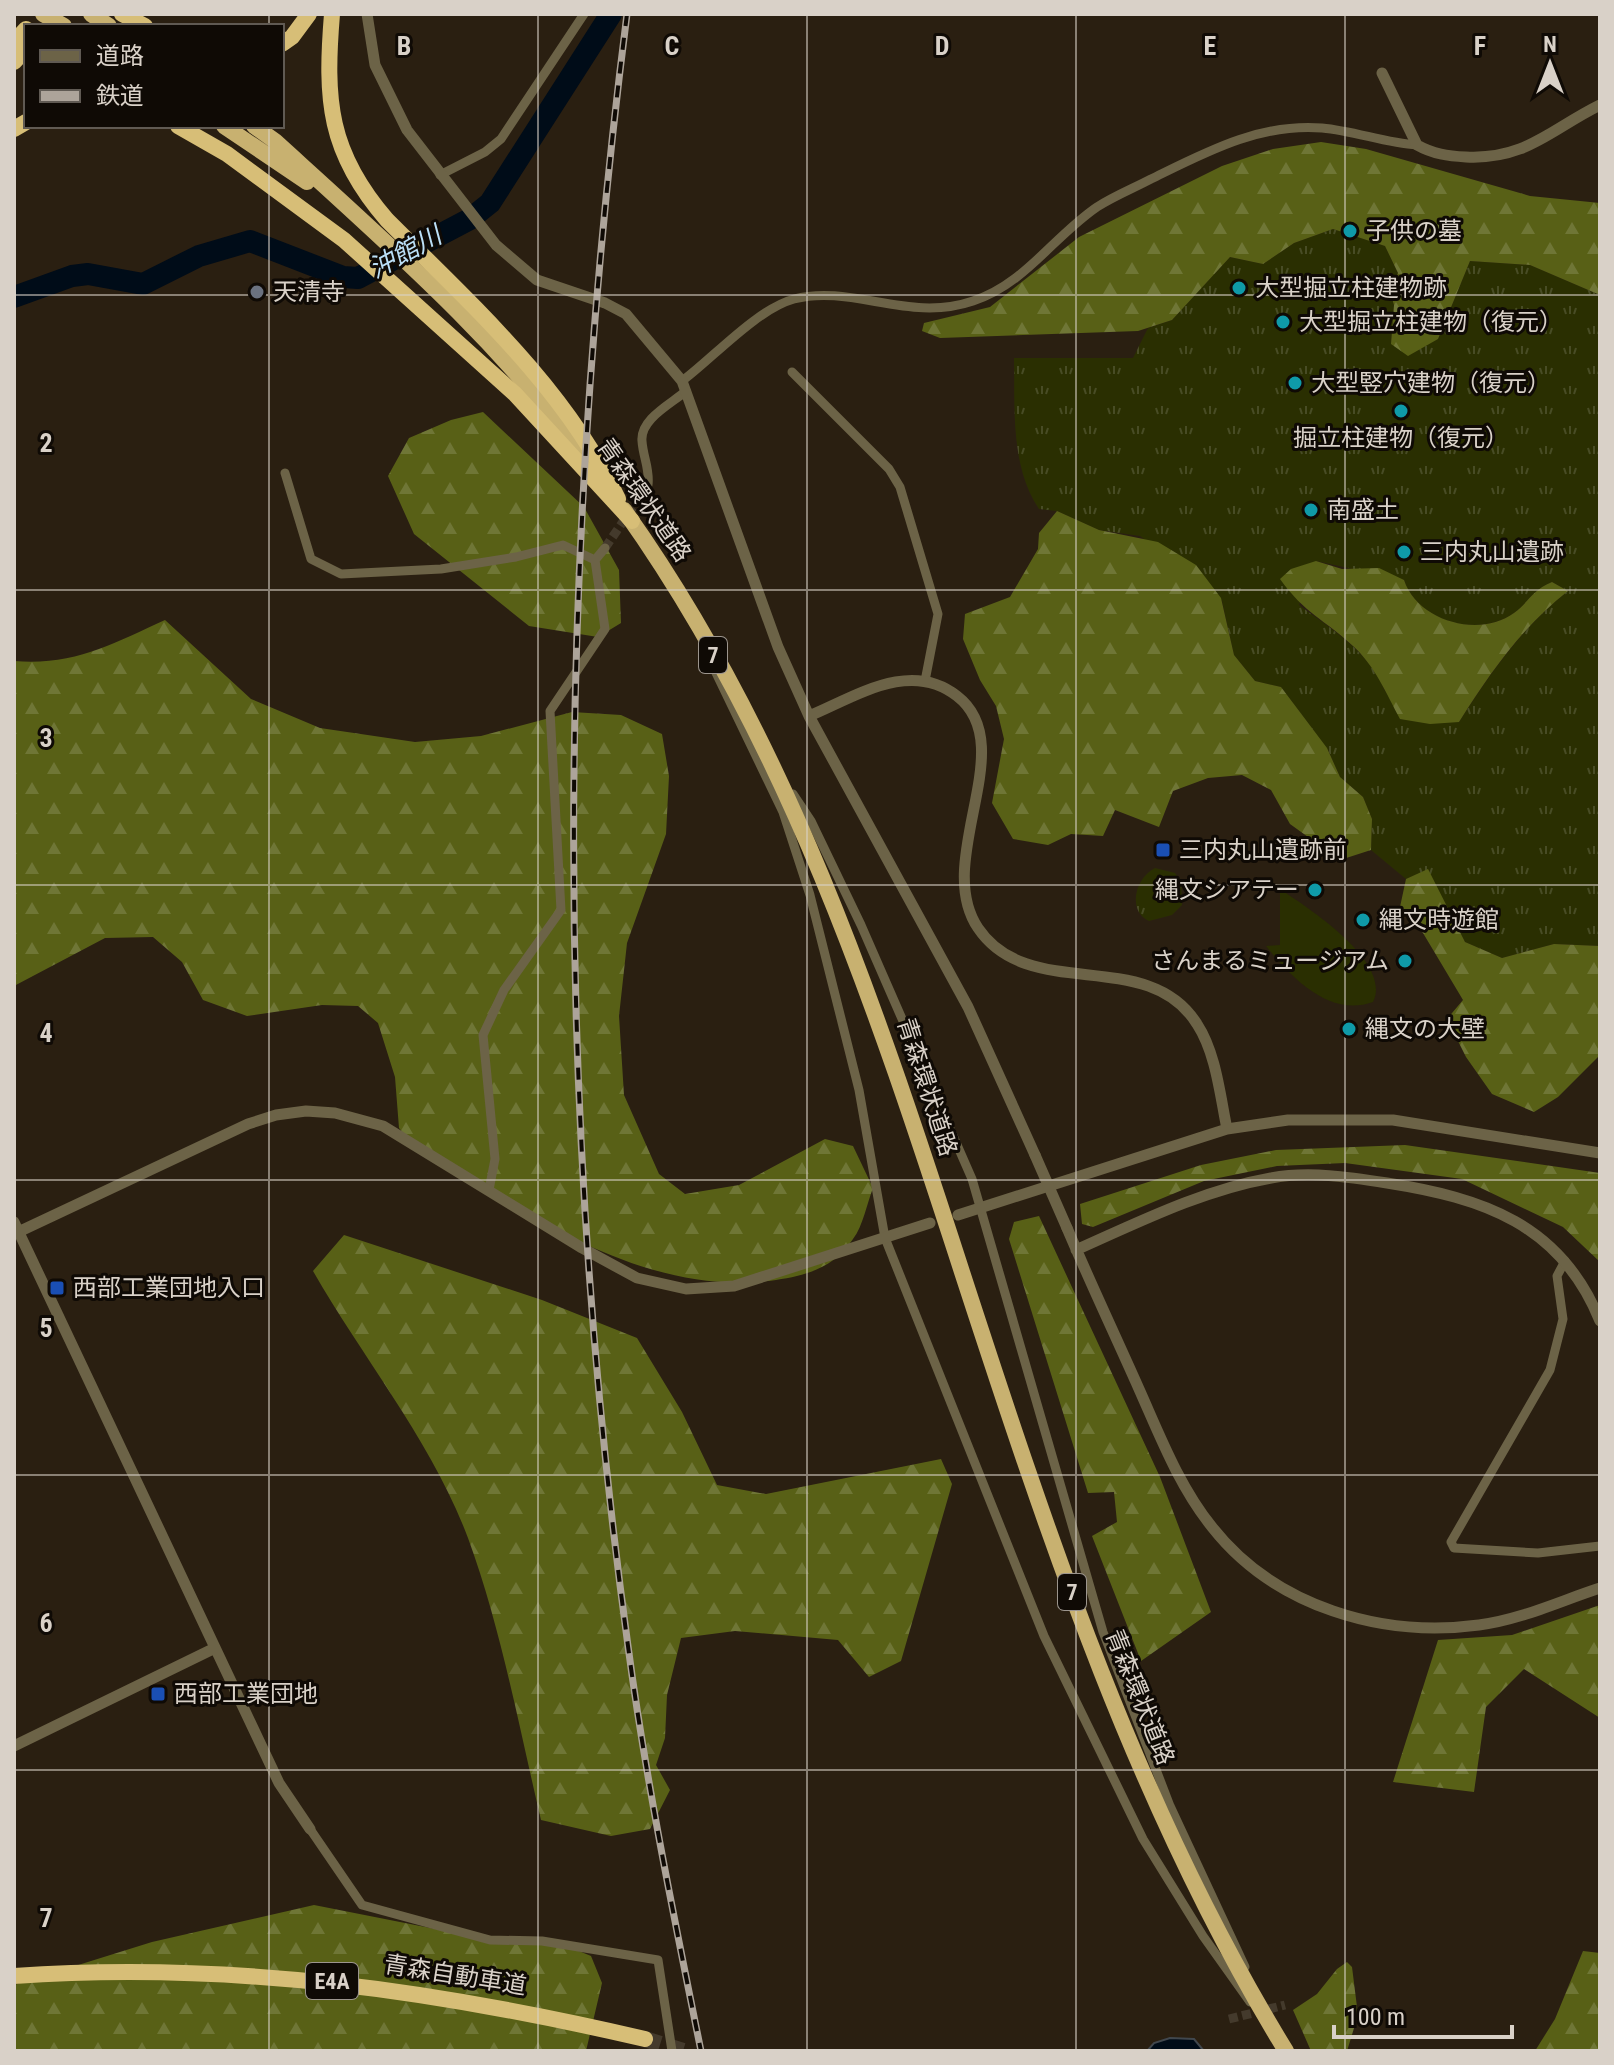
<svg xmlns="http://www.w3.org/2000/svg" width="1614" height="2065" viewBox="0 0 1614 2065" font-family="'Roboto Condensed','Noto Sans JP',sans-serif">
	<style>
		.grass { fill: url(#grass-tufts); fill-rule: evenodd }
		.forest { fill: url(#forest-firs) }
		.garden { fill: #2a2f01 }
		.water { fill: #000c18; stroke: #41474d; stroke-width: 2 }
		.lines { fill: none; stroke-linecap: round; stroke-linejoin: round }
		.river { stroke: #000c18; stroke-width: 22 }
		.minor-tunnel { stroke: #443a2c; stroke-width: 9; stroke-dasharray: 9 4.5; stroke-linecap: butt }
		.motorway-tunnel { stroke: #443a2c; stroke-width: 16; stroke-dasharray: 16 8; stroke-linecap: butt }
		.minor { stroke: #6c6347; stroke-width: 9 }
		.tertiary { stroke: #6c6347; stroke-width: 11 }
		.trunk { stroke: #c8b170; stroke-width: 16 }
		.motorway { stroke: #d7be77; stroke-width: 16 }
		.rail-casing { stroke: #ada49a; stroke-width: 7 }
		.rail { stroke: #0f0a05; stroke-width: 4; stroke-dasharray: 12; stroke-linecap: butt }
		.tertiary-bridge { stroke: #6c6347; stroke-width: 11 }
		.trunk-bridge { stroke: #c8b170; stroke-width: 16 }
		.grid { fill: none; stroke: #d9d1c8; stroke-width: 2; stroke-opacity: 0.55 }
		.culture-dot { fill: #0f9aa8; stroke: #0f0a05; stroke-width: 3 }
		.worship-dot { fill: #6b7280; stroke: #0f0a05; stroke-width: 3 }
		.transit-dot { fill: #1a4fb4; stroke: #0f0a05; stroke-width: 3 }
		.labels { text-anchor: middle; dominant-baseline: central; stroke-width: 6; stroke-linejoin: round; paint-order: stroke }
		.shield { fill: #0f0a05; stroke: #9c958e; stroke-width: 2 }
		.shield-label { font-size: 22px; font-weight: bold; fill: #d9d1c8 }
		.poi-label { font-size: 24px; fill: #d9d1c8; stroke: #0f0a05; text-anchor: start }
		.street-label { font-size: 24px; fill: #d9d1c8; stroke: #0f0a05 }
		.water-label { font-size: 26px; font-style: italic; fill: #bbdff7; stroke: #0f0a05 }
		.grid-label { font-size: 26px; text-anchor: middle; font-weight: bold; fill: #d9d1c8; stroke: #0f0a05; stroke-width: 6; stroke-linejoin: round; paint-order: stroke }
	</style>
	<defs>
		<pattern id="grass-tufts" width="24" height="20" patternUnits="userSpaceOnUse" patternTransform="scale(2)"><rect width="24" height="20" fill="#2a2f01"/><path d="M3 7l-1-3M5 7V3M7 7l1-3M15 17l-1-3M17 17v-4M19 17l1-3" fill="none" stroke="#484c25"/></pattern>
		<pattern id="forest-firs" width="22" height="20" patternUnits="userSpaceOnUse" patternTransform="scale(2)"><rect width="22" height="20" fill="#586016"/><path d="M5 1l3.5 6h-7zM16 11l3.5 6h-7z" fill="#6f7636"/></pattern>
	</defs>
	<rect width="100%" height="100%" fill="#2a1f11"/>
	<!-- grass -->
	<path class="grass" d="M1333 229 1385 246 1398 273 1390 292 1394 305 1391 344 1438 339 1470 261 1530 265 1600 295V946L1554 944 1502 958 1465 942 1428 870 1406 879 1371 850 1372 819 1363 797 1340 777 1328 750 1281 687 1255 681 1234 655 1222 601 1140 536 1099 530 1057 511 1039 509C1010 466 1015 407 1014 358H1133L1148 328 1172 320 1230 257 1263 264 1294 243ZM1316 561 1404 580C1418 622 1479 638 1514 613 1530 601 1531 591 1552 582L1568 591C1522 627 1490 674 1459 722L1385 691C1370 652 1331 629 1299 605Z
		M1155 868 1175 873 1181 882 1182 905 1172 915 1149 921C1127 911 1135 878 1155 868Z"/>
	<!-- forest -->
	<path class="forest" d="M1321 142 1366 149 1530 196 1600 203V295L1530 265 1470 261 1438 339 1408 356 1391 344 1394 305 1390 292 1398 273 1385 246 1333 229 1294 243 1263 264 1230 257 1172 320 1138 331 940 338 922 331 924 323 990 307 1079 237 1222 166 1273 149Z
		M483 412 584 507 619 570 621 623 598 637 529 626 414 534 388 476 409 438 451 420Z
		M1057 511 1099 530 1158 542 1196 565 1221 598 1234 655 1255 681 1281 687 1327 748 1340 777 1363 797 1372 819 1371 850 1340 860 1290 824 1271 790 1242 775 1208 778 1173 791 1159 827 1115 810 1103 836 1071 834 1048 845 1013 839 992 803 1004 739 996 706 980 680 963 639 965 614 1010 597 1038 549 1039 533Z
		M1316 561 1342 569 1379 568 1404 580C1418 622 1480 638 1514 613 1530 601 1531 591 1552 582L1568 591C1522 627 1490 673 1459 722L1430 724 1400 719C1386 693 1375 666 1353 646 1324 619 1305 614 1280 579L1291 569Z
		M165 620 251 699 320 728 415 742 481 736 572 712 621 715 662 734 669 776 666 834 627 943 619 1016 624 1095 659 1174 685 1194 739 1185 825 1139 853 1146 873 1188C867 1203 863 1226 853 1239 833 1268 808 1275 776 1280 643 1299 521 1210 413 1145L399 1128 395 1077 378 1023 358 1006 322 1005 247 1016 203 1000 182 962 153 937 105 938 14 986V661C74 666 112 644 165 620Z
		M1428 869 1465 942 1502 958 1554 944 1600 946V1055L1558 1097 1534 1112 1492 1094 1466 1057 1447 1019 1463 1000 1423 933 1400 907 1406 879Z
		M1405 1145 1600 1173V1262L1563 1227 1462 1179 1345 1163 1277 1166 1204 1181 1093 1227 1082 1224 1080 1204 1201 1165 1276 1150Z
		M1039 1216 1160 1477 1211 1612 1141 1661 1092 1536 1117 1522 1114 1492 1088 1493 1009 1239 1014 1222Z
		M344 1235 542 1300 637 1338 682 1412 717 1485 766 1494 941 1459 952 1484 901 1661 869 1677 838 1640 735 1631 681 1638 667 1695 665 1738 656 1765 670 1790 650 1829 611 1836 541 1820C519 1727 501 1628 468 1538 432 1442 364 1360 313 1271Z
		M1600 1605V1718L1524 1669 1486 1707 1474 1792 1393 1782 1438 1640 1512 1635Z
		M314 1905 491 1940 557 1942 591 1956 602 1983 586 2051H14V1985L152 1942Z
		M1583 1951 1600 1953V2051H1535L1555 2019Z
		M1347 1962 1352 1967 1358 2015 1347 2051H1311L1293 2010 1317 1994 1337 1969Z"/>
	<!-- garden -->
	<path class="garden" d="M1280 889C1308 908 1393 962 1373 1002 1329 1018 1290 976 1266 946L1280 945Z"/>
	<!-- water -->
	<path class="water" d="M1170 2038 1194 2039 1204 2051H1147L1154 2043Z"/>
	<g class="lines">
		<!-- river -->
		<path class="river" d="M14 297 72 276 88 274 143 284 199 256 250 241 343 277 358 278 470 219 490 203 611 14"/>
		<!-- minor-tunnel -->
		<path class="minor-tunnel" d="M605 548 648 485
			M1229 2019 1285 2005"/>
		<!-- motorway-tunnel -->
		<path class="motorway-tunnel" d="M645 2039 683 2051"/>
		<!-- minor -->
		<path class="minor" d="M440 175 485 152 501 139 584 14
			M792 372 889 469 900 487 938 614 925 681
			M682 381C713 358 757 309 794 299 852 284 909 323 973 301 1025 284 1053 237 1097 207 1114 196 1134 188 1151 179 1206 152 1259 123 1322 128 1355 131 1385 143 1417 145
			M285 473 311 559 341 574 441 569 516 557 563 545 595 560 605 629 550 711 561 910 504 990 483 1035 495 1159 489 1190
			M648 485C650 469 643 457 642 441 640 419 671 404 686 391
			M595 560 605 548
			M706 652 783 812 810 895 859 1090 885 1238 1044 1636 1143 1839 1203 1936 1250 2002
			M793 794 811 821 861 925 972 1179 1103 1632 1170 1806 1245 1967
			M1565 1261 1557 1276 1563 1319 1550 1370 1451 1542 1454 1548 1538 1553 1600 1546
			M310 1829 362 1905 490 1940 542 1941 658 1960 672 2051"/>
		<!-- tertiary -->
		<path class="tertiary" d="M367 14 375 65 407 130 496 245 537 280 605 303 626 314 682 381 778 647 809 716 968 1007 1035 1155
			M1382 73 1417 145C1433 154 1448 156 1466 157 1526 160 1551 129 1600 105
			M809 716C855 697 910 659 957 696 1022 746 932 860 978 928 1029 1004 1148 945 1197 1024 1216 1053 1220 1095 1227 1129L1288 1120H1393L1600 1153
			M958 1215 1227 1129
			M14 1222 279 1783 310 1829
			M1067 1228C1090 1282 1115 1335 1139 1389 1160 1436 1179 1486 1212 1527 1275 1607 1382 1638 1479 1625 1520 1620 1560 1601 1600 1588
			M14 1234 248 1124 276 1115 306 1111 335 1113 383 1126 582 1248 637 1278 686 1289 734 1286 930 1223
			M1076 1250C1139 1222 1203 1190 1271 1178 1309 1171 1349 1177 1387 1183 1483 1198 1561 1224 1600 1321
			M14 1746 215 1648"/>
		<!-- trunk -->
		<path class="trunk" d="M91 14 109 26
			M224 126 307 182
			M254 126 275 141C394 249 504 345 599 475
			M624 510C788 740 876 1007 962 1272 1049 1539 1138 1810 1286 2051"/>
		<!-- motorway -->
		<path class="motorway" d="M122 14 145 26
			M332 14C325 100 328 152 387 220 471 304 567 390 618 499
			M14 42 26 29
			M282 44 292 37 309 14
			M14 62 26 49
			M178 126 227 154 344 240 515 394 632 521
			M14 129 26 122
			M14 1976C231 1961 434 1990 645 2039"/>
		<defs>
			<path id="rail" d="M627 14C558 555 554 1105 628 1646 646 1782 674 1917 701 2051"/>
		</defs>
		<!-- rail casing -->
		<use href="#rail" class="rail-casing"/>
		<!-- rail -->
		<use href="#rail" class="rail"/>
		<!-- tertiary-bridge -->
		<path class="tertiary-bridge" d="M1035 1155 1067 1228"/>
		<!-- trunk-bridge -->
		<path class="trunk-bridge" d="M43 14 64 26"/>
	</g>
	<!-- grid -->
	<path class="grid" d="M269 14V26M538 14V2051M807 14V2051M1076 14V2051M1345 14V2051M269 126V2051M14 295H1600M14 590H1600M14 885H1600M14 1180H1600M14 1475H1600M14 1770H1600"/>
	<!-- markers -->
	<g class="culture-dot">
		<circle cx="1350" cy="231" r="8"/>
		<circle cx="1239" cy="288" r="8"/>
		<circle cx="1283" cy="322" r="8"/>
		<circle cx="1295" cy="383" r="8"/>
		<circle cx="1401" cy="411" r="8"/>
		<circle cx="1311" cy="510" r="8"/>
		<circle cx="1404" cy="552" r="8"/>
		<circle cx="1315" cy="890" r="8"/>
		<circle cx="1363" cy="920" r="8"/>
		<circle cx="1405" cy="961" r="8"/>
		<circle cx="1349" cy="1029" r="8"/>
	</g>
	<circle class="worship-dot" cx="257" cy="292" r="8"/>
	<g class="transit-dot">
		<rect x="1155" y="842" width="16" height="16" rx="4"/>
		<rect x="49" y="1280" width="16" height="16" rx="4"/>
		<rect x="150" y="1686" width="16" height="16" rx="4"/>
	</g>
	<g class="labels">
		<!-- shield labels -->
		<g class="shield">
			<rect x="699" y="637" width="28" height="36" rx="6"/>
			<rect x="1058" y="1574" width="28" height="36" rx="6"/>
			<rect x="306" y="1963" width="52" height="36" rx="6"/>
		</g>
		<g class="shield-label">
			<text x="713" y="655">7</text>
			<text x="1072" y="1592">7</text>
			<text x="332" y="1981">E4A</text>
		</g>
		<!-- poi labels -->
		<g class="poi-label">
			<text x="1366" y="231">子供の墓</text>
			<text x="1255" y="288">大型掘立柱建物跡</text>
			<text x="273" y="292">天清寺</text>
			<text x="1299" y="322">大型掘立柱建物（復元）</text>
			<text x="1311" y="383">大型竪穴建物（復元）</text>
			<text x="1401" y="438" text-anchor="middle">掘立柱建物（復元）</text>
			<text x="1327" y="510">南盛土</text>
			<text x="1420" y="552">三内丸山遺跡</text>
			<text x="1179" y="850">三内丸山遺跡前</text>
			<text x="1299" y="890" text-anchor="end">縄文シアテー</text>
			<text x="1379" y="920">縄文時遊館</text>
			<text x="1389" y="961" text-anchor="end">さんまるミュージアム</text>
			<text x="1365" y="1029">縄文の大壁</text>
			<text x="73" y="1288">西部工業団地入口</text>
			<text x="174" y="1694">西部工業団地</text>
		</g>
		<!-- street labels -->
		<g class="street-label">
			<text transform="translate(644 500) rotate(55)">青森環状道路</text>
			<text transform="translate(927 1087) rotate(72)">青森環状道路</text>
			<text transform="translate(1140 1697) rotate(68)">青森環状道路</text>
			<text transform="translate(455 1975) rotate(9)">青森自動車道</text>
		</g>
		<!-- water labels -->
		<g class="water-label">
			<text transform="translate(405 252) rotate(-29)">沖館川</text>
		</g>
	</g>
	<g class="grid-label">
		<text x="404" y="55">B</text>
		<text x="672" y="55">C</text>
		<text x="942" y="55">D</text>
		<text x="1210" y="55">E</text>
		<text x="1480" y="55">F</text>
		<text x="46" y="452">2</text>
		<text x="46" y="747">3</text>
		<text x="46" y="1042">4</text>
		<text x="46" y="1337">5</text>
		<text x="46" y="1632">6</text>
		<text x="46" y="1927">7</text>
	</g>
	<!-- border -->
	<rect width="1614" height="2065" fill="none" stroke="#d9d1c8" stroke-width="32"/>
	<!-- legend -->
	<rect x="24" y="24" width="260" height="104" fill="#0f0a05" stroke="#605a53" stroke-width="2"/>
	<rect x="40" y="50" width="40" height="12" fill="#6c6347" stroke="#605a53" stroke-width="2"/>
	<text x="96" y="64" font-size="24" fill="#d9d1c8">道路</text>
	<rect x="40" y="90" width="40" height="12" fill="#ada49a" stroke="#605a53" stroke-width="2"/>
	<text x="96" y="104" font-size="24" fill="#d9d1c8">鉄道</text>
	<!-- north arrow -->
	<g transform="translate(1550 64)" stroke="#0f0a05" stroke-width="6" paint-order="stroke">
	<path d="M0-6L14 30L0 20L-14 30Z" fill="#d9d1c8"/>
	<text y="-12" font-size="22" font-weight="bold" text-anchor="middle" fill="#d9d1c8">N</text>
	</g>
	<!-- scale -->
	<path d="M1334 2025v12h178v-12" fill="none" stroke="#d9d1c8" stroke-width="4"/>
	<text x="1346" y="2025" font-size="24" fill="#d9d1c8" stroke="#0f0a05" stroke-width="6" paint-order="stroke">100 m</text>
</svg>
